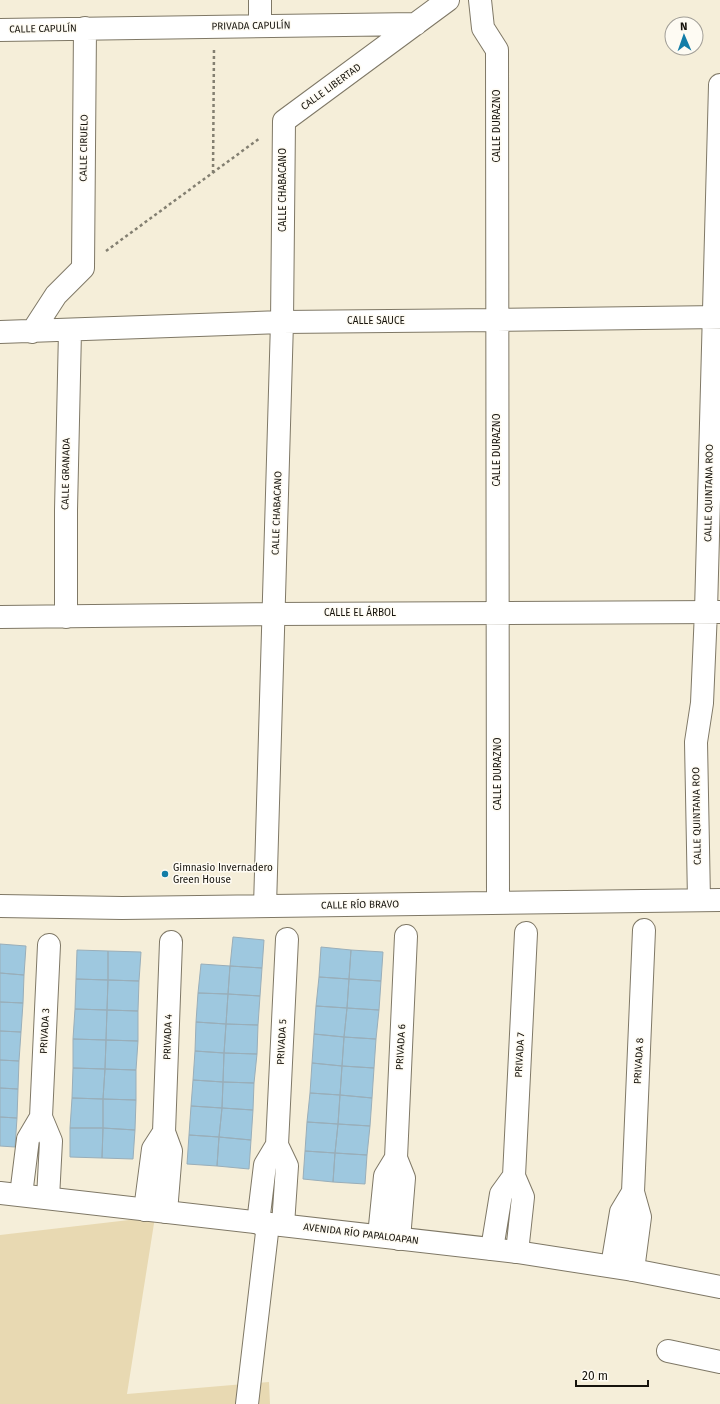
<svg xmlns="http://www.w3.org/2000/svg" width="720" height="1404" viewBox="0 0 720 1404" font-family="'Fira Sans',sans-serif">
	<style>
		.green { fill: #e8d9b2 }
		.building { fill: #9ec8df; stroke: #99aeb9 }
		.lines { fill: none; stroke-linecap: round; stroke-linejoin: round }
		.minor-casing { stroke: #7f7866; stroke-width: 24 }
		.major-casing { stroke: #7f7866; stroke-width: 24 }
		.path { stroke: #837f71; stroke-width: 2.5; stroke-dasharray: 3 3; stroke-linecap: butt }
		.minor { stroke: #fff; stroke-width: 22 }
		.major { stroke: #fff; stroke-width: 22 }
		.poi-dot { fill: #137da7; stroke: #fefbf3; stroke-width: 1.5 }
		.labels { text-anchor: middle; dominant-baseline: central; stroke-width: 3; stroke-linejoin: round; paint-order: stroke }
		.street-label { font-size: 10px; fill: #16130c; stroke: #fefbf3 }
		.poi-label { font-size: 10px; fill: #16130c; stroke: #fefbf3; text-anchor: start }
	</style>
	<rect width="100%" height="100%" fill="#f5eed9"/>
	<!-- green -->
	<path class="green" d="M155 1217 127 1394 269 1382 270 1404H0V1235Z"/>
	<!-- building -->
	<path class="building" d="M233 937 264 940 262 968 230 966Z
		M0 944 26 946 24 975 0 973Z
		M321 947 351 950 349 979 319 977Z
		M77 950 108 951V980L76 979Z
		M351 950 383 952 381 981 349 979Z
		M108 951 141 952 139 981 108 980Z
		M201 964 230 966 228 994 198 993Z
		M230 966 262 968 260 996 228 994Z
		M0 973 24 975 23 1003 0 1002Z
		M319 977 349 979 347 1008 316 1006Z
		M76 979 108 980 107 1010 75 1009Z
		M349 979 381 981 379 1010 347 1008Z
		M108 980 139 981 138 1011 107 1010Z
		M198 993 228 994 226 1024 196 1022Z
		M228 994 260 996 258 1025 226 1024Z
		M0 1002 23 1003 21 1032 0 1031Z
		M316 1006 347 1008 344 1037 314 1034Z
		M347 1008 379 1010 376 1039 344 1037Z
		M75 1009 107 1010 106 1040 73 1039Z
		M107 1010 138 1011V1041L106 1040Z
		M196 1022 226 1024 224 1053 195 1051Z
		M226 1024 258 1025 257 1054 224 1053Z
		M0 1031 21 1032 19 1061 0 1060Z
		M314 1034 344 1037 342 1066 312 1063Z
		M344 1037 376 1039 374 1068 342 1066Z
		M73 1039 106 1040 105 1069 73 1068Z
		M106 1040 138 1041 136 1070 105 1069Z
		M195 1051 224 1053 223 1082 193 1080Z
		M224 1053 257 1054 254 1083 223 1082Z
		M0 1060 19 1061 18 1089 0 1088Z
		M312 1063 342 1066 340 1095 310 1093Z
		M342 1066 374 1068 372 1098 340 1095Z
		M73 1068 105 1069 103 1099 72 1098Z
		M105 1069 136 1070V1100L103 1099Z
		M193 1080 223 1082 222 1108 191 1106Z
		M223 1082 254 1083 253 1110 222 1108Z
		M0 1088 18 1089 17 1118 0 1117Z
		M310 1093 340 1095 338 1124 307 1122Z
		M340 1095 372 1098 370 1126 338 1124Z
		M72 1098 103 1099V1128H70Z
		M103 1099 136 1100 135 1130 103 1128Z
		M191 1106 222 1108 219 1137 189 1135Z
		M222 1108 253 1110 251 1140 219 1137Z
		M0 1117 17 1118 15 1147 0 1146Z
		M307 1122 338 1124 335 1153 305 1151Z
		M338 1124 370 1126 367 1155 335 1153Z
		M70 1128H103L102 1158 70 1157Z
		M103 1128 135 1130 133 1159 102 1158Z
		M189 1135 219 1137 217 1166 187 1164Z
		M219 1137 251 1140 249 1169 217 1166Z
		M305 1151 335 1153 333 1182 303 1179Z
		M335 1153 367 1155 365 1184 333 1182Z"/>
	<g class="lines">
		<defs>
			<path id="minor" d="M260 0V26
				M480 0 483 28 497 50 498 903
				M0 30 416 24
				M0 332 282 322 497 320 720 317
				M32 332 56 295 83 268 85 28
				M0 617 274 614 720 612
				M66 617V510L70 331
				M699 900 696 742 702 703 706 611 720 85
				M0 906 122 908 720 900
				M265 906 282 322 284 121 448 0
				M277 1145 287 1166 283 1225
				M21 1195 28 1139 41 1117
				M48 1198 51 1141 41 1117 49 945
				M145 1210 153 1149 164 1132
				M166 1212 171 1151 164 1132 171 942
				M258 1223 265 1165 277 1145 287 939
				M379 1236 385 1176 396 1158
				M399 1239 404 1178 396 1158 406 936
				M492 1249 501 1194 514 1176
				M517 1252 523 1197 514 1176 526 933
				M612 1266 621 1212 633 1192
				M633 1270 640 1217 633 1192 644 930
				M668 1351 720 1362
				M247 1404 268 1224"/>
			<path id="major" d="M0 1193 517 1252 633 1270 720 1287"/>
		</defs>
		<!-- minor casing -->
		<use href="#minor" class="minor-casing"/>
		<!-- major casing -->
		<use href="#major" class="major-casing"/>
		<!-- path -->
		<path class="path" d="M213 173 214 49
			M106 251 260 138"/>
		<!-- minor -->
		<use href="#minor" class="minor"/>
		<!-- major -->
		<use href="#major" class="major"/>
	</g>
	<!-- markers -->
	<circle class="poi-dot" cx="165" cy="874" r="4"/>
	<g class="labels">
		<!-- street labels -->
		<g class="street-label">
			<text transform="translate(251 26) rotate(-1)">PRIVADA CAPULÍN</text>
			<text transform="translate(43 29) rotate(-1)">CALLE CAPULÍN</text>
			<text transform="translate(331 87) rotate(-36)">CALLE LIBERTAD</text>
			<text transform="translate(497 126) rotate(-90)">CALLE DURAZNO</text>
			<text transform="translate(84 148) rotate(-89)">CALLE CIRUELO</text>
			<text transform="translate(283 190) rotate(-90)">CALLE CHABACANO</text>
			<text x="376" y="321">CALLE SAUCE</text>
			<text transform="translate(497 450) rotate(-90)">CALLE DURAZNO</text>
			<text transform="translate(66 474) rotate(-89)">CALLE GRANADA</text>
			<text transform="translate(709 493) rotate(-89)">CALLE QUINTANA ROO</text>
			<text transform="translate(277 513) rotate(-88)">CALLE CHABACANO</text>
			<text x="360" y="613">CALLE EL ÁRBOL</text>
			<text transform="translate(498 774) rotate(-90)">CALLE DURAZNO</text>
			<text transform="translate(697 816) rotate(-91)">CALLE QUINTANA ROO</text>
			<text transform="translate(360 905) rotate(-1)">CALLE RÍO BRAVO</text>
			<text transform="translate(45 1031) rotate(-87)">PRIVADA 3</text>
			<text transform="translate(168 1037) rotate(-88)">PRIVADA 4</text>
			<text transform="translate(282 1042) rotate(-87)">PRIVADA 5</text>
			<text transform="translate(401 1047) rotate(-87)">PRIVADA 6</text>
			<text transform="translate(520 1055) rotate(-87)">PRIVADA 7</text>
			<text transform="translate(639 1061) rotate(-87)">PRIVADA 8</text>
			<text transform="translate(361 1234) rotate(7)">AVENIDA RÍO PAPALOAPAN</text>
		</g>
		<!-- poi labels -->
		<g class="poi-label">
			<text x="173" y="868">Gimnasio Invernadero<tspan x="173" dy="12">Green House</tspan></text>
		</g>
	</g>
	<!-- north arrow -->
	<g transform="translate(684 36) rotate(358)"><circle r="19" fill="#fefbf3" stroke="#a19e97"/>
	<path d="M0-3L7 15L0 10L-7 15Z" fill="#137da7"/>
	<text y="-6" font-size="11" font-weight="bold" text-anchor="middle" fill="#16130c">N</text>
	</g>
	<!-- scale -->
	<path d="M576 1380v6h72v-6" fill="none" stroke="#16130c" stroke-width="2"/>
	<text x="582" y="1380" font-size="12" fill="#16130c" stroke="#fefbf3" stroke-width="3" paint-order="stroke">20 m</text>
</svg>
